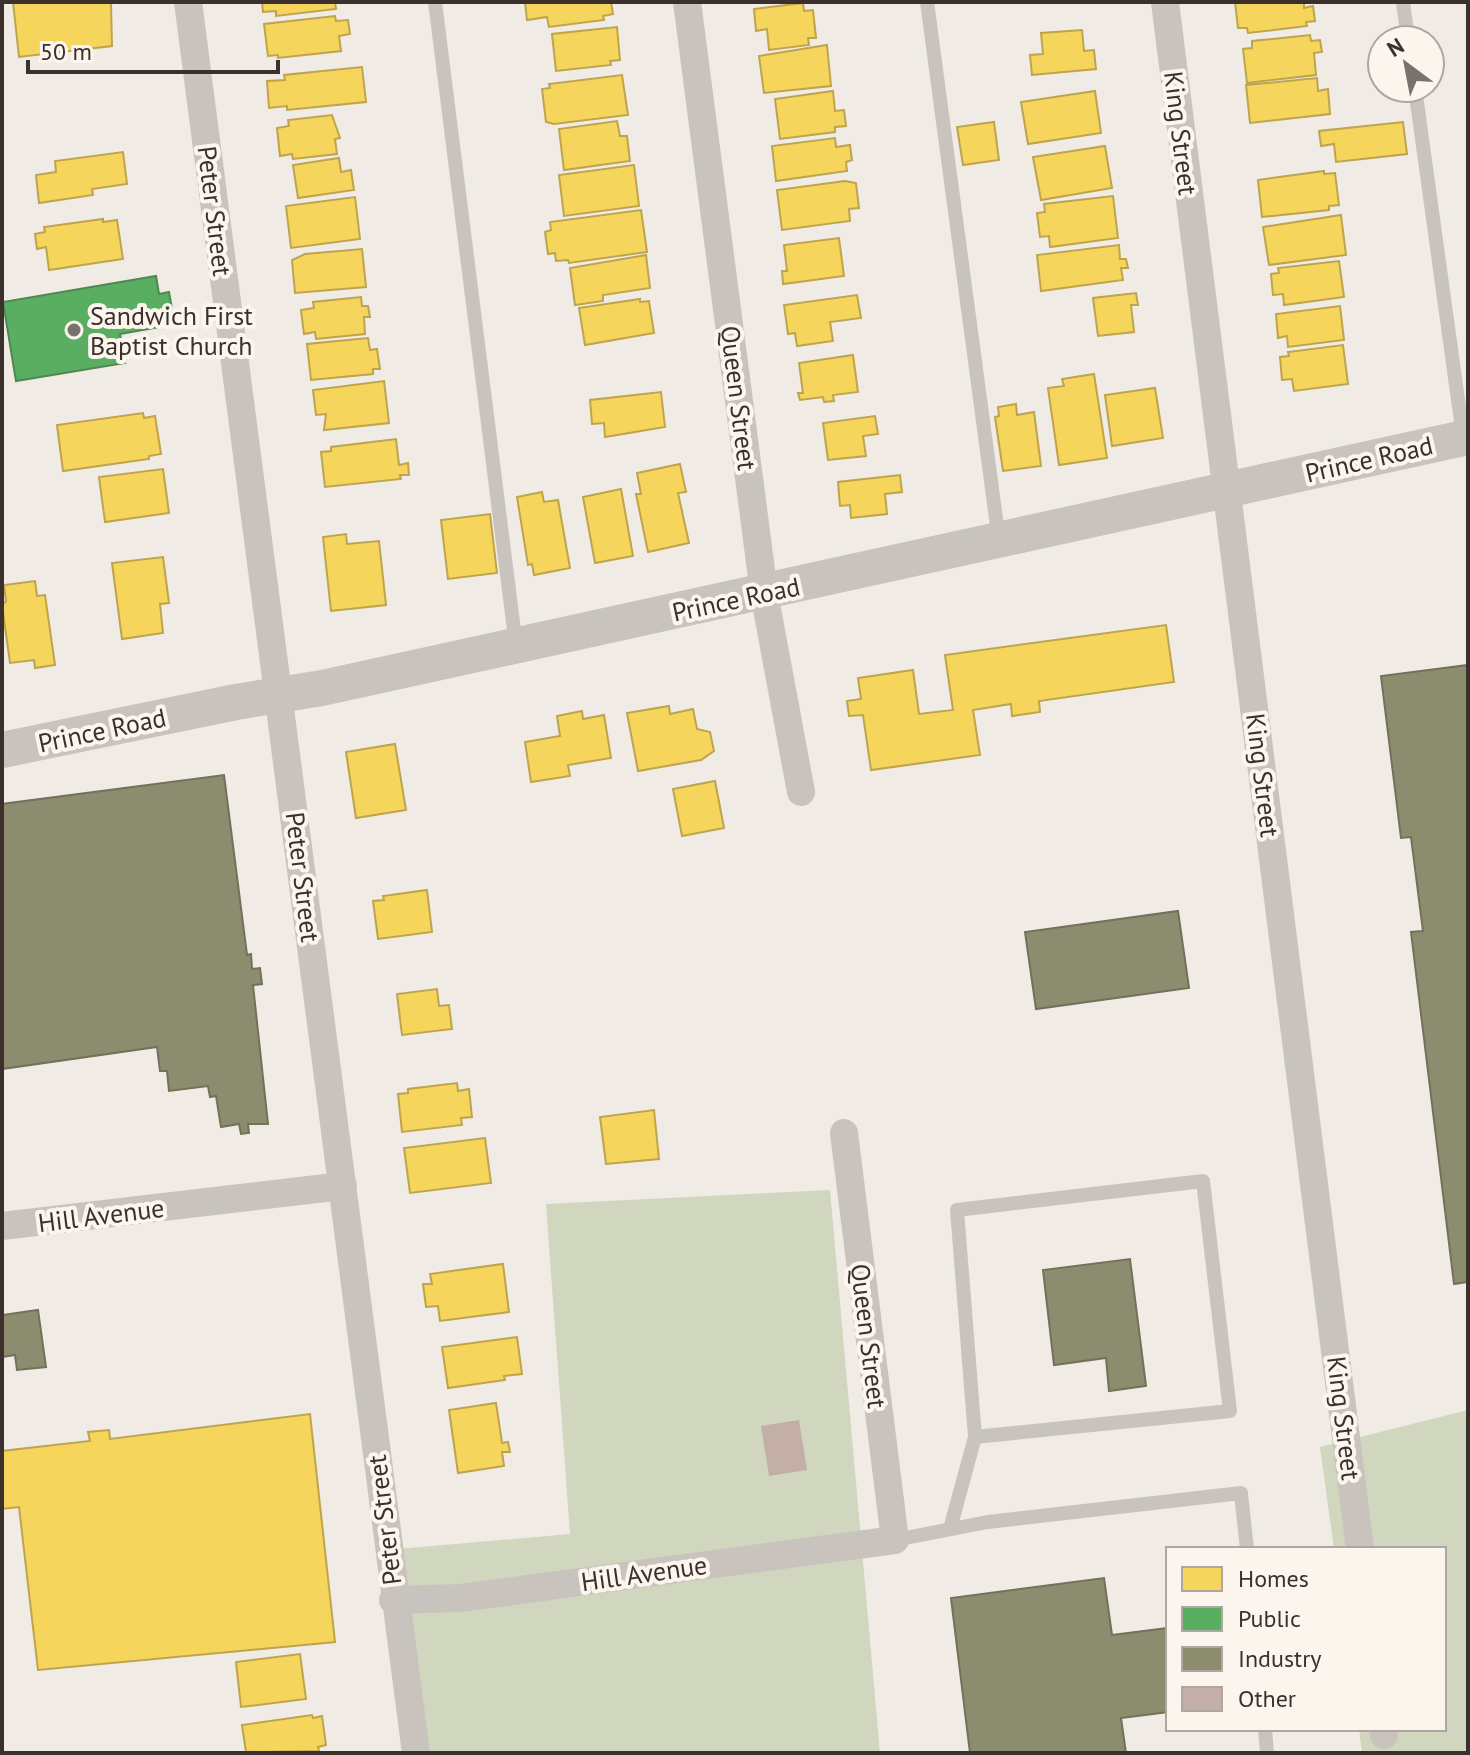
<svg xmlns="http://www.w3.org/2000/svg" width="1470" height="1755" viewBox="0 0 1470 1755" font-family="'PT Sans',sans-serif">
	<style>
		.green { fill: #d1d6bf }
		.homes { fill: #f6d55c; stroke: #bea44d; stroke-width: 2 }
		.public { fill: #5aae61; stroke: #518851; stroke-width: 2 }
		.industry { fill: #8c8c6e; stroke: #74705a; stroke-width: 2 }
		.building { fill: #c3afa7 }
		.lines { fill: none; stroke-linecap: round; stroke-linejoin: round }
		.service { stroke: #c9c3be; stroke-width: 14 }
		.minor { stroke: #c9c3be; stroke-width: 28 }
		.tertiary { stroke: #c9c3be; stroke-width: 36 }
		.poi-dot { fill: #7a716c; stroke: #fbf5ee; stroke-width: 3 }
		.labels { text-anchor: middle; dominant-baseline: central; stroke-width: 8; stroke-linejoin: round; paint-order: stroke }
		.street-label { font-size: 26px; fill: #3b302b; stroke: #fbf5ee }
		.poi-label { font-size: 26px; fill: #3b302b; stroke: #fbf5ee; text-anchor: start }
	</style>
	<rect width="100%" height="100%" fill="#f0ebe5"/>
	<!-- green -->
	<path class="green" d="M830 1190 880 1753H423L397 1549 570 1534 546 1204Z
		M1468 1410V1753H1362L1359 1729H1444V1549H1334L1320 1447Z"/>
	<!-- homes -->
	<path class="homes" d="M13 2H111L112 46 19 57Z
		M262 2H335L336 9 276 16V11L263 12Z
		M525 2H611L613 14 603 16 604 20 549 27 547 17 527 20Z
		M1235 2H1304V8L1313 6 1315 21 1306 22 1307 26 1248 33 1247 28H1238Z
		M803 3 804 11 813 10 816 38H808L809 45 769 50 767 29 756 31 754 9Z
		M335 16 336 21 348 20 350 34 339 36 341 51 278 58V55L268 56 264 24Z
		M617 27 620 60 610 61 611 65 556 71 552 34Z
		M1082 30 1084 51 1094 50 1096 69 1032 75 1030 55 1043 54 1041 33Z
		M1310 35 1311 41 1320 40 1322 52 1314 53 1316 75 1247 83 1243 49 1252 48V41Z
		M827 45 831 86 764 93 759 56Z
		M362 67 366 102 287 110V106L269 108 267 81 285 80 284 75Z
		M622 75 628 115 554 124 546 122 542 89 550 88 549 84Z
		M1317 78 1318 91 1328 89 1330 114 1250 123 1246 85Z
		M833 91 835 111 844 110 846 126 835 127V132L780 139 775 99Z
		M1095 91 1101 133 1028 144 1021 102Z
		M332 115 340 138 335 139 337 154 293 159 292 154 280 156 277 128 289 126 288 120Z
		M617 121 620 136H627L630 161 564 170 559 129Z
		M994 122 999 160 963 165 957 127Z
		M1403 122 1407 154 1336 162 1334 144 1321 146 1319 131Z
		M835 138 836 147 850 145 852 160 846 162 847 171 776 181 772 146Z
		M1105 146 1112 188 1041 200 1033 157Z
		M123 152 127 184 92 189 93 195 39 203 36 175 56 172 55 161Z
		M339 158 341 172 351 170 354 190 298 198 293 165Z
		M634 165 639 206 564 216 559 175Z
		M1324 171V174L1335 173 1339 205 1329 206V210L1262 217 1258 180Z
		M845 181 856 183 859 208 849 209 850 221 782 230 777 190Z
		M1113 196 1118 238 1050 247 1049 236 1040 237 1037 213 1045 212 1044 204Z
		M355 197 360 239 291 248 286 206Z
		M641 210 647 252 569 263 568 260 556 261 555 253 548 254 545 232 551 230 550 222Z
		M1341 215 1346 255 1269 265 1263 227Z
		M103 219V222L117 220 123 259 49 270 46 247 37 249 35 234 45 232 44 227Z
		M839 238 844 276 783 284 782 271H787L784 245Z
		M1119 245 1120 259H1126L1128 268H1121L1123 280 1041 291 1037 255Z
		M362 249 366 287 295 293 292 260 305 254Z
		M646 255 650 288 603 295V301L575 305 570 268Z
		M1339 261 1344 297 1284 305 1283 294 1273 295 1271 274 1279 273 1278 268Z
		M1136 293 1138 305H1131L1134 332 1098 336 1093 298Z
		M857 295 861 318 830 322 833 341 797 346 795 333 788 334 784 305Z
		M361 297 362 306H368L370 317H364L365 334 316 339 315 332 304 334 301 310 314 308 313 302Z
		M640 299V302L649 301 654 333 585 345 579 308Z
		M1340 306 1344 340 1288 347 1287 336 1278 338 1276 314Z
		M368 338 370 350 377 349 380 369H373V374L311 380 307 344Z
		M1343 345 1348 384 1294 391 1292 379 1282 380 1280 357 1289 356 1288 352Z
		M853 355 858 392 833 395 834 401 824 402 823 397 800 400 798 393H803L799 363Z
		M1094 374 1107 458 1059 465 1048 388 1064 386 1062 379Z
		M384 381 389 423 324 430 326 414 316 415 313 390Z
		M1155 388 1163 438 1112 446 1105 395Z
		M661 392 665 427 605 437 604 423 592 424 590 400Z
		M1016 404 1017 415 1034 412 1041 466 1003 471 995 417 999 416 998 407Z
		M143 413 144 418 155 416 161 454 149 456V459L63 471 57 425Z
		M875 416 878 434 863 436 866 456 828 460 823 423Z
		M396 439 399 465 408 463 409 475H400L401 479 325 487 321 452 331 451V447Z
		M680 464 686 492 678 493 689 543 648 552 636 494H641L637 473Z
		M163 469 169 513 105 522 99 477Z
		M900 475 902 492 885 494 887 514 851 518 850 505 840 506 838 482Z
		M621 489 633 556 595 563 583 497Z
		M542 492 544 502 558 500 570 568 534 575 532 564 528 565 517 497Z
		M490 514 497 573 448 579 441 520Z
		M346 534 347 544 379 541 386 605 331 611 323 537Z
		M163 557 169 603 160 604 163 633 122 639 112 563Z
		M35 581 37 596 45 595 55 665 35 668 34 660 10 663 2 605 6 601 4 585Z
		M1166 625 1174 682 1039 701 1040 712 1012 716 1011 704 973 710 980 755 871 770 863 715 849 716 847 701 861 699 858 678 913 670 919 714 953 710 945 655Z
		M669 706 670 714 693 709 697 729 710 732 714 751 701 760 638 771 627 713Z
		M582 711 583 719 604 715 611 758 568 765 570 776 531 782 525 742 560 736 557 716Z
		M395 744 406 810 356 818 346 752Z
		M715 781 724 828 682 836 673 789Z
		M427 890 432 932 378 939 373 901 384 900 383 896Z
		M437 989 439 1006 449 1005 452 1029 402 1035 397 994Z
		M457 1083 458 1091 469 1089 472 1117 461 1118 462 1125 402 1132 398 1094 408 1093V1089Z
		M654 1110 659 1159 606 1164 600 1117Z
		M485 1138 491 1183 410 1193 404 1148Z
		M503 1264 509 1312 440 1321 438 1306 426 1307 423 1284H432L430 1274Z
		M517 1337 522 1374 504 1376 505 1380 448 1388 442 1347Z
		M496 1403 502 1443 508 1442 510 1452H502L504 1466 458 1473 449 1410Z
		M310 1414 335 1642 38 1670 19 1507 2 1509V1451L90 1441 88 1432 109 1430 110 1439Z
		M300 1654 306 1699 241 1707 236 1662Z
		M312 1715 313 1718 322 1716 326 1745 318 1747 319 1751 246 1752 242 1725Z"/>
	<!-- public -->
	<path class="public" d="M156 276 159 294 169 292 173 314 158 317 160 327 120 334 125 363 16 381 3 302Z"/>
	<!-- industry -->
	<path class="industry" d="M1468 665V1282L1454 1284 1411 932 1423 931 1411 837 1401 838 1381 676Z
		M224 775 247 955 251 954 252 969 260 968 262 984 253 985 268 1124H248L249 1133 241 1134 239 1124 221 1127 216 1096 210 1097 208 1086 169 1091 167 1071H160L157 1047 2 1069V804Z
		M1178 911 1189 988 1036 1009 1025 932Z
		M1130 1259 1146 1386 1109 1391 1106 1358 1054 1365 1043 1270Z
		M38 1310 46 1367 17 1370 15 1355 2 1357V1315Z
		M1104 1578 1112 1635 1168 1628V1712L1121 1718 1126 1753H970L951 1598Z"/>
	<!-- building -->
	<path class="building" d="M799 1420 807 1470 769 1476 761 1426Z"/>
	<g class="lines">
		<!-- service -->
		<path class="service" d="M435 2 516 646
			M927 2 999 541
			M1403 2 1408 40
			M1415 88 1463 436
			M950 1529 975 1437 1230 1411 1203 1181 957 1210 975 1437
			M895 1540 988 1522 1241 1493 1247 1549
			M1265 1729 1267 1753"/>
		<!-- minor -->
		<path class="minor" d="M188 2 416 1753
			M687 2 764 593 801 792
			M1165 2 1360 1549
			M2 1226 343 1186
			M393 1600 460 1598 895 1540 844 1133
			M1383 1729 1384 1735"/>
		<!-- tertiary -->
		<path class="tertiary" d="M2 750 236 702 322 688 1468 437"/>
	</g>
	<!-- markers -->
	<circle class="poi-dot" cx="74" cy="330" r="8"/>
	<g class="labels">
		<!-- street labels -->
		<g class="street-label">
			<text transform="translate(1181 133) rotate(83)">King Street</text>
			<text transform="translate(215 211) rotate(83)">Peter Street</text>
			<text transform="translate(739 398) rotate(83)">Queen Street</text>
			<text transform="translate(1369 459) rotate(-13)">Prince Road</text>
			<text transform="translate(736 599) rotate(-12)">Prince Road</text>
			<text transform="translate(102 730) rotate(-12)">Prince Road</text>
			<text transform="translate(1263 775) rotate(83)">King Street</text>
			<text transform="translate(303 877) rotate(83)">Peter Street</text>
			<text transform="translate(101 1215) rotate(-7)">Hill Avenue</text>
			<text transform="translate(869 1336) rotate(83)">Queen Street</text>
			<text transform="translate(1344 1418) rotate(83)">King Street</text>
			<text transform="translate(384 1520) rotate(-97)">Peter Street</text>
			<text transform="translate(644 1573) rotate(-8)">Hill Avenue</text>
		</g>
		<!-- poi labels -->
		<g class="poi-label">
			<text x="90" y="315">Sandwich First<tspan x="90" dy="30">Baptist Church</tspan></text>
		</g>
	</g>
	<!-- border -->
	<rect width="1470" height="1755" fill="none" stroke="#3b302b" stroke-width="8"/>
	<!-- legend -->
	<rect x="1166" y="1547" width="280" height="184" fill="#fbf5ee" stroke="#aea6a0" stroke-width="2"/>
	<rect x="1182" y="1567" width="40" height="24" fill="#f6d55c" stroke="#aea6a0" stroke-width="2"/>
	<text x="1238" y="1587" font-size="24" fill="#3b302b">Homes</text>
	<rect x="1182" y="1607" width="40" height="24" fill="#5aae61" stroke="#aea6a0" stroke-width="2"/>
	<text x="1238" y="1627" font-size="24" fill="#3b302b">Public</text>
	<rect x="1182" y="1647" width="40" height="24" fill="#8c8c6e" stroke="#aea6a0" stroke-width="2"/>
	<text x="1238" y="1667" font-size="24" fill="#3b302b">Industry</text>
	<rect x="1182" y="1687" width="40" height="24" fill="#c3afa7" stroke="#aea6a0" stroke-width="2"/>
	<text x="1238" y="1707" font-size="24" fill="#3b302b">Other</text>
	<!-- north arrow -->
	<g transform="translate(1406 64) rotate(328)"><circle r="38" fill="#fbf5ee" stroke="#aea6a0" stroke-width="2"/>
	<path d="M0-6L14 30L0 20L-14 30Z" fill="#7a716c"/>
	<text y="-12" font-size="22" font-weight="bold" text-anchor="middle" fill="#3b302b">N</text>
	</g>
	<!-- scale -->
	<path d="M28 60v12h250v-12" fill="none" stroke="#3b302b" stroke-width="4"/>
	<text x="40" y="60" font-size="24" fill="#3b302b" stroke="#fbf5ee" stroke-width="6" paint-order="stroke">50 m</text>
</svg>
